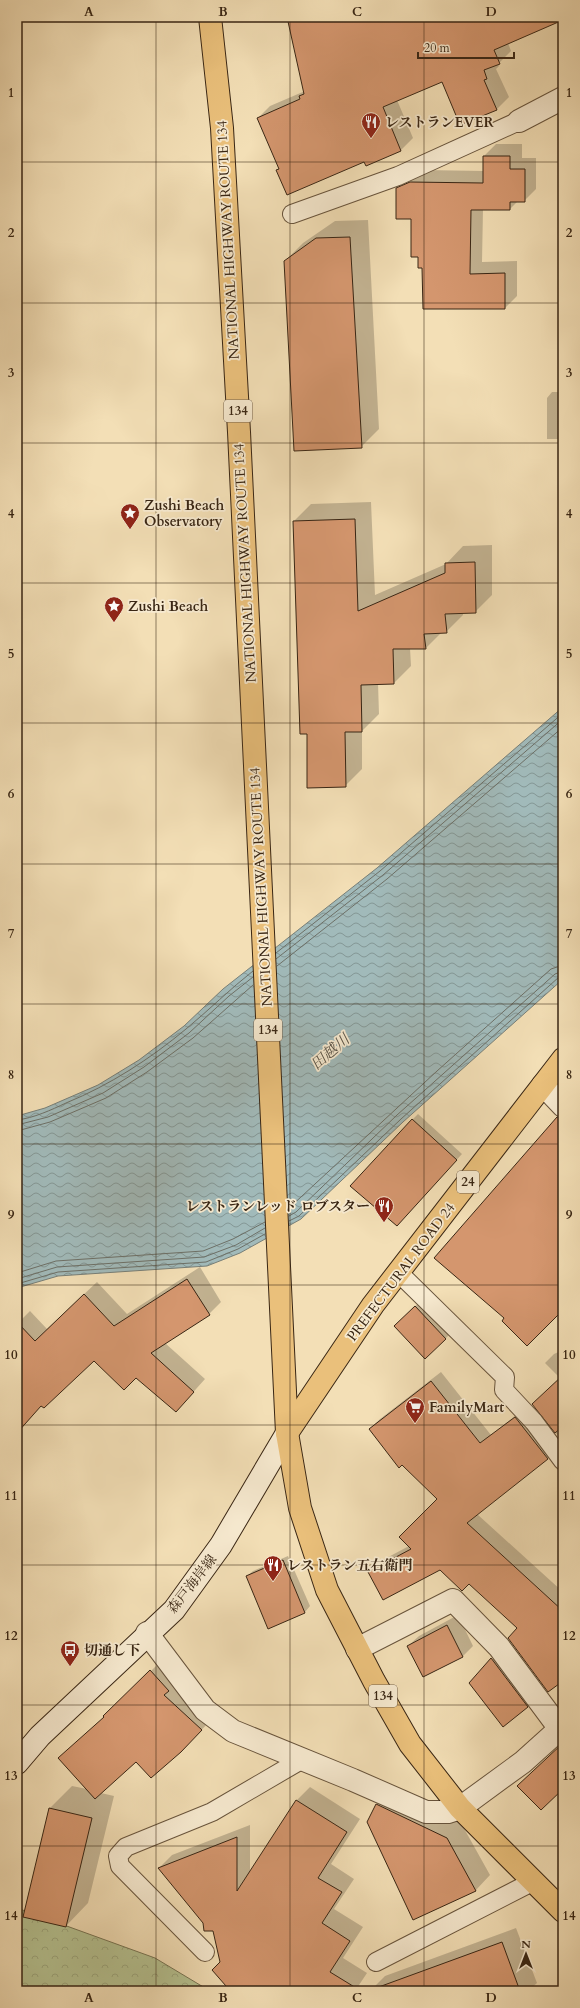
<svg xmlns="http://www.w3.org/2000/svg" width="580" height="2008" viewBox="0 0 580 2008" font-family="Cardo,'Noto Serif JP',serif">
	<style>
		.forest { fill: url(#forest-crowns); stroke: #787453 }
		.water { fill: url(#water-waves); stroke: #777f78 }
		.shadow { fill: #0003 }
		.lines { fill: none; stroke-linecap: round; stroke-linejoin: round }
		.shore { stroke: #6d7067; stroke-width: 1 }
		.building { fill: #d4966e; stroke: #392614 }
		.service-casing { stroke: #68543c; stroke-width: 20 }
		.minor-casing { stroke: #68543c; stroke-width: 24 }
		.secondary-casing { stroke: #392614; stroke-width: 24 }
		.primary-casing { stroke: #392614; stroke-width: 24 }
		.trunk-casing { stroke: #392614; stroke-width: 24 }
		.service { stroke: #f7ead0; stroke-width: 18 }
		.minor { stroke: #f7ead0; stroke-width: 22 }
		.secondary { stroke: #f7ead0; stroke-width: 22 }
		.primary { stroke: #eac07b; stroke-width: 22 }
		.trunk { stroke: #eac07b; stroke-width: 22 }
		.grid { fill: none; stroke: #392614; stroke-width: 1; stroke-opacity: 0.55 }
		.labels { text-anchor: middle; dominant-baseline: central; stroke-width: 3.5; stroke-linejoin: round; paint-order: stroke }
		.shield { fill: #f7ead0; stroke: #72614c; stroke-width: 1 }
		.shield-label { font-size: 13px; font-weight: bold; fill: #392614 }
		.poi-label { font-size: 14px; font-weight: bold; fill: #392614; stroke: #f7ead0; text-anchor: start }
		.street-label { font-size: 14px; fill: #392614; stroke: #f7ead0 }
		.water-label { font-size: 15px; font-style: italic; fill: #585246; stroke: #f7ead0 }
		.neatline { fill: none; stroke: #392614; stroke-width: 1.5 }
		.grid-label { font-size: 13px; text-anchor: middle; font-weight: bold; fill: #392614 }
	</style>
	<defs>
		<pattern id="forest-crowns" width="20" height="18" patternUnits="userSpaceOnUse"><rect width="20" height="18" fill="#b6c392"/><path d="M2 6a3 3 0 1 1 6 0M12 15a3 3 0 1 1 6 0" fill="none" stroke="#9da77d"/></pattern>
		<pattern id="water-waves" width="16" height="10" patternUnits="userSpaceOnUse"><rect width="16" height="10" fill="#a1baba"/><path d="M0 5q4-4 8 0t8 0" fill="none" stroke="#849796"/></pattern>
	</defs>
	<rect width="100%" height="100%" fill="#f3dfb6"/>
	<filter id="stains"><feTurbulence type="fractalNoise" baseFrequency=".005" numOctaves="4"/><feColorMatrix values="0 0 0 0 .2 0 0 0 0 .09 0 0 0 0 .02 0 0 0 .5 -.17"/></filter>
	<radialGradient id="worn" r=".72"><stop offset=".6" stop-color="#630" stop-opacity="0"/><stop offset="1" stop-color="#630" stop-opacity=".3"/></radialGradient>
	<!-- forest -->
	<path class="forest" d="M17 1908 155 1958 210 1991H17Z"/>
	<!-- water -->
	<path class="water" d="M563 707V979L403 1122 301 1219 240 1253 207 1266 58 1276 17 1288V1116L45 1108 98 1085 139 1060 184 1026 223 989 377 868Z"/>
	<!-- shadow -->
	<path class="shadow" d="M289 17H563V19L508 43 511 51 498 64 499 66 496 69 509 97 497 109 461 124 443 81 397 100 413 138 401 150 365 161 277 170 280 167 258 118 270 106 305 91Z
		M496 144H522V158H536V189L524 201H518L510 209H483L482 262 517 261V296L505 308 423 267 419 256 412 218 397 188 410 176 423 170 484 171V156Z
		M368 220 379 429 361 447 285 261 303 243 335 221Z
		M552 392H563V439H547V398Z
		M371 502 375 595 446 564 463 546 492 545V595L475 612H463V615L446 632H442L426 648H410L411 666 394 683H378L379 714 362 731V769L345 786 307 732 294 521 311 504Z
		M418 1114 462 1154 402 1219 412 1120Z
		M200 1267 221 1302 209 1314 165 1343 205 1379 188 1398 94 1359 42 1405 17 1433V1324L30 1311 47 1329 97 1282 127 1314Z
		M426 1296 456 1328 445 1339 406 1315Z
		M563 1350V1442L533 1404 560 1378 545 1363 554 1354Z
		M441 1372 491 1435 525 1408 557 1449 548 1458 477 1514 563 1592V1680L519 1628 469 1583 440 1569 369 1572 379 1562 409 1546 438 1498 370 1429 380 1419Z
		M288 1556 310 1606 305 1612 269 1627 247 1576 253 1571Z
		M458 1615 473 1646 463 1656 408 1646 419 1636Z
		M503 1648 538 1696 528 1707 471 1683Z
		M160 1662 177 1681 173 1686 210 1721 190 1742 136 1760 101 1793 114 1796 88 1903 66 1926 24 1916 50 1808 72 1786 87 1789 105 1717Z
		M310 1787 360 1819 331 1864 354 1879 334 1909 363 1927 343 1958 367 1973 355 1991H231L221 1962 214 1930 204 1922 159 1868 172 1855 250 1825V1873L297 1800Z
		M391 1790 461 1823 490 1875 476 1890 413 1919 376 1805Z
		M516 1928 537 1983 528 1991H370L385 1976Z"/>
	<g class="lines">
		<!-- shore -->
		<path class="shore" d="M276 953 380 871 563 713
			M276 959 383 875 563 719
			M277 966 387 879 563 727
			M17 1120C34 1118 51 1110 66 1103 110 1085 150 1059 186 1029 209 1010 230 989 253 971
			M17 1125 48 1117 103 1093 144 1067 189 1033 229 996 253 977
			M17 1131 50 1122 106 1098 147 1072 193 1038 253 985
			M288 1209 437 1071 551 969 563 965
			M289 1216 296 1212 397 1115 555 974 563 971
			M289 1221 299 1216 401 1119 559 977 563 976
			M17 1273 56 1261 203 1251 233 1239 265 1222
			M17 1279 57 1267 204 1257 236 1245 265 1228
			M17 1284 58 1272 206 1262 238 1249 265 1234"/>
	</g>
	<!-- building -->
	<path class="building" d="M287 17H563V20L494 50 500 64 484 70 487 79 484 80 497 110 460 125 442 82 383 107 401 151 366 166 364 162 287 195 276 170 279 169 257 118 300 99 299 96 304 94Z
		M483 156H510V169H525V202H510V210H471L470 274 505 273V309H423L422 268H418V257H411V219H396V188L410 182 483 183Z
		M350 237 362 448 294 451 284 261 316 238Z
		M355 519 358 611 445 573V563L475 562 476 613 445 614 447 633 424 634 426 649H393L394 684 361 685 362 732H345L346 787 307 788V734H300L293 521Z
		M557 1117 563 1118V1310L527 1346 502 1321 504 1318 434 1258Z
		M412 1119 457 1160 397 1226 350 1186Z
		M187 1279 210 1315 151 1353 194 1392 176 1412 136 1378 124 1390 94 1361 44 1408 41 1406 17 1433V1322L35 1341 84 1294 114 1326Z
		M415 1306 446 1339 425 1359 394 1326Z
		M563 1375V1426L555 1433 532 1404Z
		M431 1381 480 1443 515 1417 548 1459 467 1523 563 1611V1681L548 1692 508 1638 517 1628 469 1584 462 1591 440 1570 383 1600 368 1572 411 1549 399 1537 437 1499 402 1465 399 1468 369 1429Z
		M283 1560 305 1613 268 1629 246 1576Z
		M447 1625 463 1657 423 1677 407 1646Z
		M491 1658 528 1707 503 1727 469 1683Z
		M150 1670 169 1691 164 1695 202 1730 181 1752 151 1778 136 1762 95 1799 58 1758 104 1717 103 1716Z
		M563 1743V1789L541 1810 517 1786Z
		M296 1800 347 1832 318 1878 342 1892 322 1923 350 1941 330 1972 361 1991H230L227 1990 226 1986 212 1970 220 1962 213 1931H204L203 1923 158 1868 237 1837V1891Z
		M376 1804 447 1838 476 1891 413 1920 367 1822Z
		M49 1808 92 1818 66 1927 23 1917Z
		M502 1942 520 1991H376V1988Z"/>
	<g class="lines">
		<defs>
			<path id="service" d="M292 214 398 176 519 121
				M399 1273 505 1377 504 1390 534 1422 563 1461
				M205 1952 120 1866 118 1856 126 1847 212 1812 301 1760
				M376 1962 532 1882"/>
			<path id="minor" d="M519 121 563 98
				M543 1085 563 1106
				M147 1633 205 1710 233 1731 353 1780 426 1812H448L460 1808 523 1762 563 1726
				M357 1649 453 1600 499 1647 560 1729"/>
			<path id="secondary" d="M17 1763 40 1736 174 1610 221 1545 287 1433"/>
			<path id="primary" d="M287 1433 373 1305 563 1059"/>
			<path id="trunk" d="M210 17 222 128 239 432 287 1433 300 1508 327 1590 374 1681 410 1744 460 1808 563 1911"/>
		</defs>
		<!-- service casing -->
		<use href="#service" class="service-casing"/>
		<!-- minor casing -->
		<use href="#minor" class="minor-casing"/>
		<!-- secondary casing -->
		<use href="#secondary" class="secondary-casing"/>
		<!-- primary casing -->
		<use href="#primary" class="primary-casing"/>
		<!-- trunk casing -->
		<use href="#trunk" class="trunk-casing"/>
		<!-- service -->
		<use href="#service" class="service"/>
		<!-- minor -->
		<use href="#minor" class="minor"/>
		<!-- secondary -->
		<use href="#secondary" class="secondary"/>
		<!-- primary -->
		<use href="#primary" class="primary"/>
		<!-- trunk -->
		<use href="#trunk" class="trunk"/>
	</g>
	<!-- grid -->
	<path class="grid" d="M156 17V1991M290 17V1991M424 17V1991M17 162H563M17 303H563M17 443H563M17 583H563M17 723H563M17 864H563M17 1004H563M17 1144H563M17 1285H563M17 1425H563M17 1565H563M17 1705H563M17 1846H563"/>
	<!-- icons -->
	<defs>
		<symbol id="restaurant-pin" viewBox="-11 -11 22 30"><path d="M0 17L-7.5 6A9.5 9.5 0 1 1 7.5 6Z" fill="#8f2418" stroke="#f7ead0"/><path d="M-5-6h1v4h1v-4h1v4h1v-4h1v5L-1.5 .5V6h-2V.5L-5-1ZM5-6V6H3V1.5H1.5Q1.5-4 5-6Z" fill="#fff"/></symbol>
		<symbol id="sight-pin" viewBox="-11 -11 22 30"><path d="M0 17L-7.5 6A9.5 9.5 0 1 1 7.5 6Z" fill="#8f2418" stroke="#f7ead0"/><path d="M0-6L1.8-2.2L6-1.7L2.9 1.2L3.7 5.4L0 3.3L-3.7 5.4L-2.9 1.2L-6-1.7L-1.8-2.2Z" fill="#fff"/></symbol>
		<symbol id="supermarket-pin" viewBox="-11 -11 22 30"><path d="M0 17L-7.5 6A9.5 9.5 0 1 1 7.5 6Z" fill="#8f2418" stroke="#f7ead0"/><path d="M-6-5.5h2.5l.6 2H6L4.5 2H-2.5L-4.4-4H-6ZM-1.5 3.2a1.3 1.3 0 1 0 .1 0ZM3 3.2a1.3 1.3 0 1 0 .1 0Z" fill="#fff"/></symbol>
		<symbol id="bus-pin" viewBox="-11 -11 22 30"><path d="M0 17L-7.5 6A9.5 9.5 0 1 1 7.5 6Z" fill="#8f2418" stroke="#f7ead0"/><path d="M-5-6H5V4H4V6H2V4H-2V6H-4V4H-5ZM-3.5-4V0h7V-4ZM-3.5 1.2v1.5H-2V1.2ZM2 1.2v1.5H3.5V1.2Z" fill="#fff"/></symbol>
	</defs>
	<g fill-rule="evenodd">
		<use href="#restaurant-pin" x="360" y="111" width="22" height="30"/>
		<use href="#sight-pin" x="119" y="502" width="22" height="30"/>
		<use href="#sight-pin" x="103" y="595" width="22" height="30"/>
		<use href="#restaurant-pin" x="373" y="1195" width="22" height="30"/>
		<use href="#supermarket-pin" x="404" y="1396" width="22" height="30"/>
		<use href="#restaurant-pin" x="262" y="1554" width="22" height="30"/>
		<use href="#bus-pin" x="59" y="1639" width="22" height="30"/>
	</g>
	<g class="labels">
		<!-- shield labels -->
		<g class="shield">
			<rect x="224" y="400" width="28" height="22" rx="3"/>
			<rect x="254" y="1019" width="28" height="22" rx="3"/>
			<rect x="457" y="1171" width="22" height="22" rx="3"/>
			<rect x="369" y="1685" width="28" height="22" rx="3"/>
		</g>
		<g class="shield-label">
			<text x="238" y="411">134</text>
			<text x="268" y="1030">134</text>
			<text x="468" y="1182">24</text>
			<text x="383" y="1696">134</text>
		</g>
		<!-- poi labels -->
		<g class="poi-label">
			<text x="385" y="122">レストランEVER</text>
			<text x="144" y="505">Zushi Beach<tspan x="144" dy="16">Observatory</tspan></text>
			<text x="128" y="606">Zushi Beach</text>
			<text x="370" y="1206" text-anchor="end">レストランレッド ロブスター</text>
			<text x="429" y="1407">FamilyMart</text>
			<text x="287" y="1565">レストラン五右衛門</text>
			<text x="84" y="1650">切通し下</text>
		</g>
		<!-- street labels -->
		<g class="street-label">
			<text transform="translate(228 240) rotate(-93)">NATIONAL HIGHWAY ROUTE 134</text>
			<text transform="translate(245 563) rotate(-93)">NATIONAL HIGHWAY ROUTE 134</text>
			<text transform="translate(261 887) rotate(-93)">NATIONAL HIGHWAY ROUTE 134</text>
			<text transform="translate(401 1272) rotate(-53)">PREFECTURAL ROAD 24</text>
			<text transform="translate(192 1584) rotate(-52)">森戸海岸線</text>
		</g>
		<!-- water labels -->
		<g class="water-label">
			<text transform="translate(330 1052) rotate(-41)">田越川</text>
		</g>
	</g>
	<!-- margin -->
	<rect width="580" height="2008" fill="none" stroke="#f3dfb6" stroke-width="44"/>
	<!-- north arrow -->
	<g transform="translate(526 1954)" stroke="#f7ead0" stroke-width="3" paint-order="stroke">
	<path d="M0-3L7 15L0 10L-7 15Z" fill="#392614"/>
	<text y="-6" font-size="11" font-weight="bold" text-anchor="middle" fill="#392614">N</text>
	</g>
	<!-- scale -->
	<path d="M418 52v6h96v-6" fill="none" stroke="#392614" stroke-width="2"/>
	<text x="424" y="52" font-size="12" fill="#392614" stroke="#f7ead0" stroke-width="3" paint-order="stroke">20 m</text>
	<rect x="22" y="22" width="536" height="1964" class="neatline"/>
	<g class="grid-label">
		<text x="89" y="16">A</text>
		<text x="223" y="16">B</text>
		<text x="357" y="16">C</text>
		<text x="491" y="16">D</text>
		<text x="11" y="97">1</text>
		<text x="569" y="97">1</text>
		<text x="11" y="237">2</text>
		<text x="569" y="237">2</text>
		<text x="11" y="377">3</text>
		<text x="569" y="377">3</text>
		<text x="11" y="518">4</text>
		<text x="569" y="518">4</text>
		<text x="11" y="658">5</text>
		<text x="569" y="658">5</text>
		<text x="11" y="798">6</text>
		<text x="569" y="798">6</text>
		<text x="11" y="938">7</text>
		<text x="569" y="938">7</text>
		<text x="11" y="1079">8</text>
		<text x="569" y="1079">8</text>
		<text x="11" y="1219">9</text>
		<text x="569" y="1219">9</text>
		<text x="11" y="1359">10</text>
		<text x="569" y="1359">10</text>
		<text x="11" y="1500">11</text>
		<text x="569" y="1500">11</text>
		<text x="11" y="1640">12</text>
		<text x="569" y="1640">12</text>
		<text x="11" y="1780">13</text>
		<text x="569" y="1780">13</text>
		<text x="11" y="1920">14</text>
		<text x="569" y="1920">14</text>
		<text x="89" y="2002">A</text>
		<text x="223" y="2002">B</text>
		<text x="357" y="2002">C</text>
		<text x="491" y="2002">D</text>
	</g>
	<rect width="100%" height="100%" filter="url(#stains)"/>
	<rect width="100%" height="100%" fill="url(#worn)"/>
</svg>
